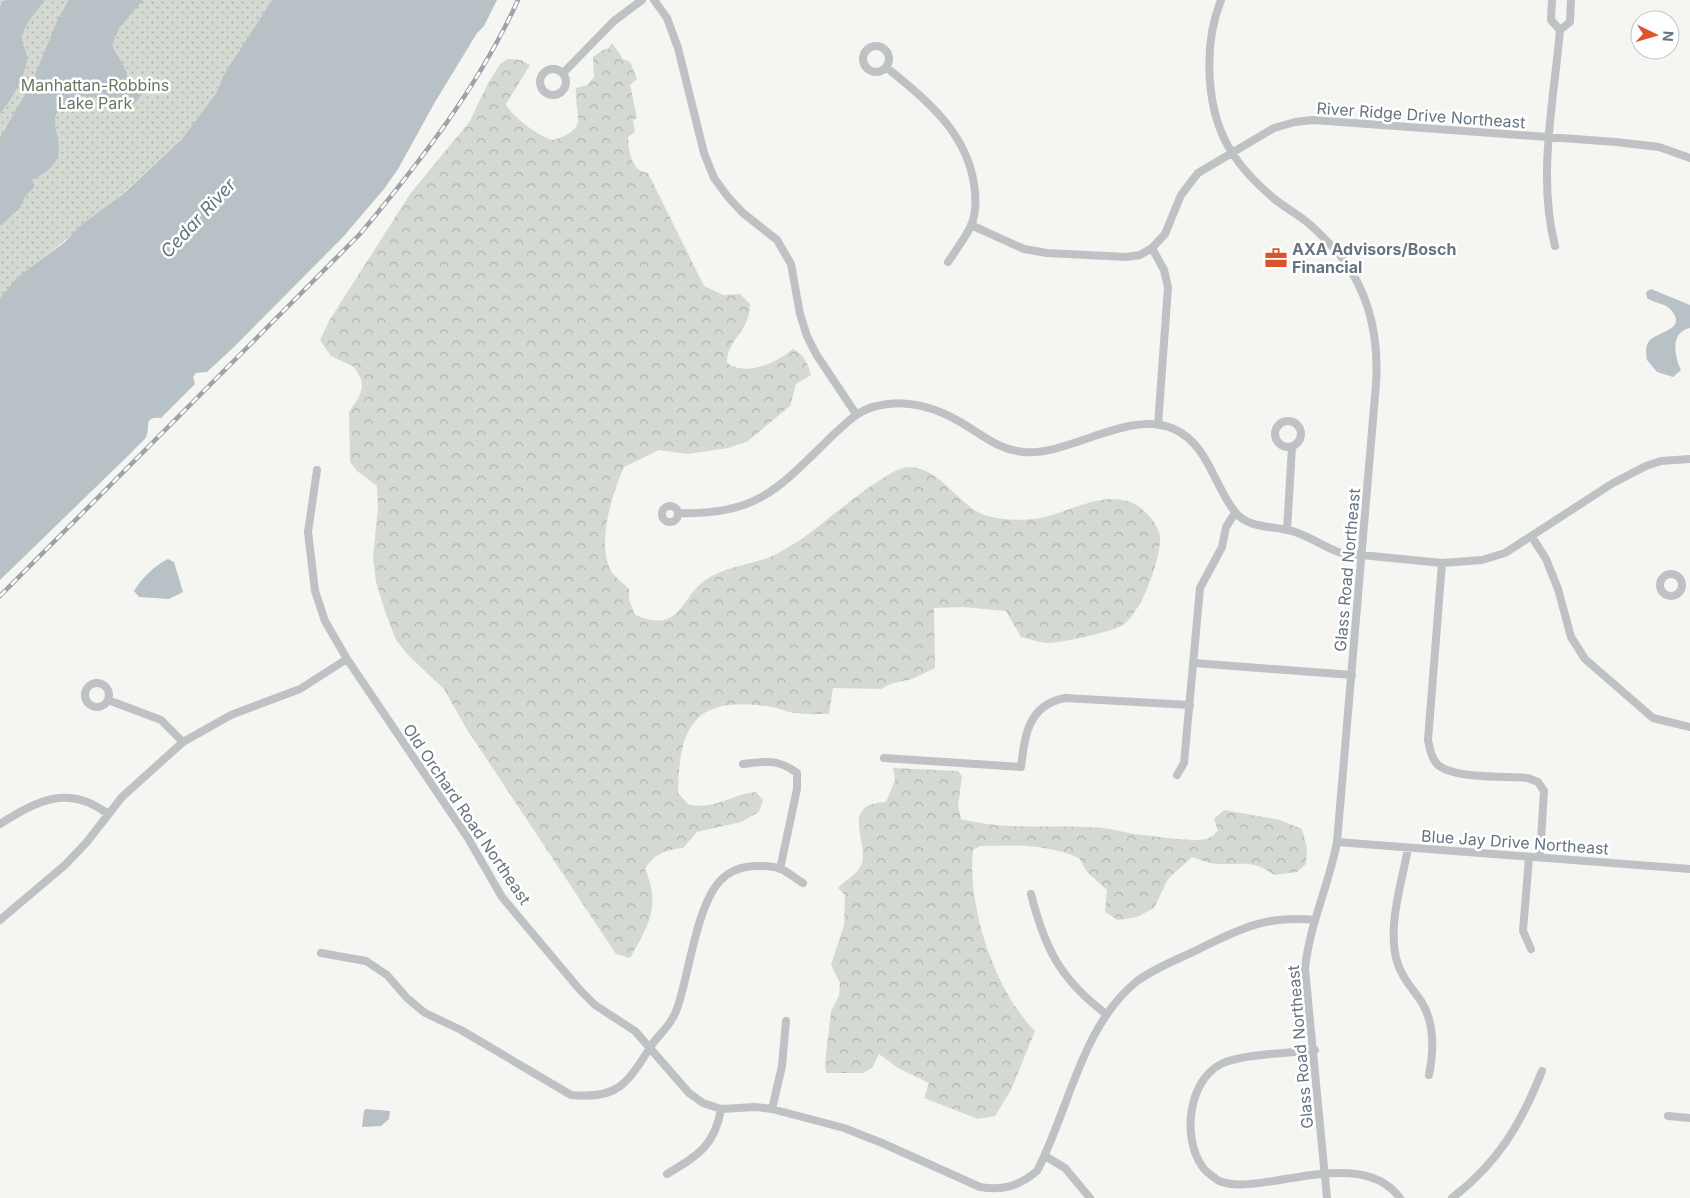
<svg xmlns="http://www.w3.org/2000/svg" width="1690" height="1198" viewBox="0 0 1690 1198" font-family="Inter,sans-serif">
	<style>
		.forest { fill: url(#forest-crowns) }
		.park { fill: url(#park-dots) }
		.water { fill: #b7c1c6 }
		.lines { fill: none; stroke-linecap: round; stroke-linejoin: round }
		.minor { stroke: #bec2c5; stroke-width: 8 }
		.rail-casing { stroke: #9da4a9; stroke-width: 4.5 }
		.rail { stroke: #fff; stroke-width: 2.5; stroke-dasharray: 8; stroke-linecap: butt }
		.labels { text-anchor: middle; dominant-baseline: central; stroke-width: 5; stroke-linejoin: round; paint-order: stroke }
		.park-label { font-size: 16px; fill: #687864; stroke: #fff }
		.street-label { font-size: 16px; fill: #657581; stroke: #fff }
		.poi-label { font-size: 16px; font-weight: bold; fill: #657581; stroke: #fff; text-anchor: start }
		.water-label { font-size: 18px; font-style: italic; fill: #61767e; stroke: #fff }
	</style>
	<defs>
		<pattern id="forest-crowns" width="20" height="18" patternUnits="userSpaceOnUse" patternTransform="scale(1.25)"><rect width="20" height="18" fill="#d4dad1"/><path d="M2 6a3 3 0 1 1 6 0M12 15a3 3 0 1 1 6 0" fill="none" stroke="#b0b5af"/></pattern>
		<pattern id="park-dots" width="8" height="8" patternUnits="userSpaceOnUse" patternTransform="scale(1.25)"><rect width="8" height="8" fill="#d4dad1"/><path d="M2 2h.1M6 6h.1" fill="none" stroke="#b0b5af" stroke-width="1.8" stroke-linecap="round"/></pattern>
	</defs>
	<rect width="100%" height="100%" fill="#f5f5f1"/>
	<!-- forest -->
	<path class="forest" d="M612 43 623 59 630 62 637 79 630 85 637 118 633 120 635 132 628 137C629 152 631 171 648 173L704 286 723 295 740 294 750 304C750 333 727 338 727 363 747 377 776 363 793 349 804 354 808 364 811 375L796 384 790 406 748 441 728 448 688 454 659 450 624 467C612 494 597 541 610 569 613 576 623 583 629 589V600L635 615C685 635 678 595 710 577 728 567 749 564 768 558 778 554 788 547 797 542 819 528 886 468 908 467 941 467 959 507 987 516 1004 520 1023 521 1040 518 1071 512 1108 487 1138 506 1148 513 1160 526 1160 539 1160 561 1141 615 1121 626 1111 632 1060 643 1049 643 1040 643 1030 639 1021 637L1006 611 963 607 934 608 935 668 912 679 890 684 881 689 833 688 829 714C816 714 803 715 790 712 784 711 778 708 772 707 697 695 679 722 678 793L689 805C719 809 729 795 756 792L763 800 759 812 741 822 697 832 683 848C665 850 654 854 645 869 661 906 649 925 630 958L616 954 466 728 444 689 408 655 396 640 386 614 376 582 373 558 378 506 377 486 357 471 350 462 349 412 359 397 362 387 361 379 354 367 331 356 320 340 329 321 410 194 470 121 488 83 501 63 508 59 521 60 530 65 506 104C510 115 541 138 553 140 591 128 574 117 576 88L587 85 594 77 593 57 603 50 608 49Z
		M893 768 958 771 962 776 958 806 961 819C1007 831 1055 824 1103 828 1113 829 1123 832 1133 834 1154 836 1177 840 1198 840 1207 840 1212 837 1218 831L1214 819 1224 810 1280 820 1302 829 1307 848 1306 864 1297 872 1274 875C1251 857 1236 867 1211 863 1205 862 1198 859 1192 857L1168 879 1154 908 1137 917 1118 920 1105 912 1107 890 1087 872 1079 858C1046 844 1015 845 980 846L973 850C967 907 995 991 1035 1031L1011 1090 995 1116 978 1119 924 1098 929 1083 898 1068 879 1054 872 1068 863 1073H826L825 1064 831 1011 839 996 840 983 831 965 844 925 845 895 838 888C846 879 859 874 862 863 868 842 840 803 886 802L895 780Z"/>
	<!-- park -->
	<path class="park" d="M0 0H272L224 74 217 92 182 139 123 193 14 282 0 299Z"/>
	<!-- water -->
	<path class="water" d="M5 0H45C37 11 26 22 22 36 21 43 27 51 27 58 27 72 10 104 0 113V6Z
		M69 0H143L120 27 112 44C116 57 125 63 127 76L133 81H146L150 85 134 104C108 105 78 83 59 109 43 130 83 156 32 180L35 186 25 197 20 208 0 226V138L33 80 58 19Z
		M272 0H497L484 26 477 33 435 102 398 169 384 189 343 237 235 346 207 372 196 373 193 377 195 384 161 418C142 416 151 427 146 437 144 441 136 447 132 452L0 580V298L18 277 65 242 79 227 124 193 182 139 217 92 224 74Z
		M1651 289 1690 305V328C1669 332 1675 358 1681 370L1673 377 1657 372 1647 360C1646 354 1645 346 1649 341 1659 331 1690 329 1669 308 1663 303 1654 303 1647 298L1646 292Z
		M168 559 174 562 183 592 169 599 139 597 134 591C142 578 154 566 168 559Z
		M366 1109 390 1111 389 1119 381 1126 362 1127 364 1111Z"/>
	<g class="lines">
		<!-- minor -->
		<path class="minor" d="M654 0 667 18 678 48 704 153 714 178 728 197 743 213 777 240 791 264 800 314 807 336 816 354 856 414
			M1221 0C1203 45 1205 113 1233 154 1243 170 1257 184 1271 196 1282 206 1296 213 1308 223 1319 232 1330 244 1340 255 1369 292 1379 338 1376 384L1337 842C1329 885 1309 926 1305 969L1327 1198
			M1552 0 1551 20 1560 30
			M863 59a13 13 0 1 1 26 0a13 13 0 1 1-26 0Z
			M886 67C926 100 966 131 974 184 976 197 976 214 971 226 965 238 956 250 948 262
			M540 82a13 13 0 1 1 26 0a13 13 0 1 1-26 0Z
			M563 73 614 21 642 0
			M971 225 1024 249 1047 253 1126 257 1140 255 1152 248 1165 234 1181 195 1198 173 1274 128 1295 122 1313 120 1616 142 1659 147 1690 158
			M1555 246C1537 177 1554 100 1560 30L1570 22 1571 0
			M1152 248 1164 270 1168 287 1158 425
			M1275 434a13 13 0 1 1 26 0a13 13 0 1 1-26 0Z
			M317 470 308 532 315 591 325 621 347 659 468 838 502 897 580 990 595 1005 635 1031 689 1093 703 1103 721 1109 755 1107 772 1109 844 1128 882 1143 980 1187C1003 1191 1019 1186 1037 1171 1069 1110 1081 1027 1136 982 1155 967 1182 958 1203 947 1243 927 1270 915 1315 920
			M662 514a8 8 0 1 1 16 0a8 8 0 1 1-16 0Z
			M678 513C756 516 778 489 830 438 844 425 857 410 877 406 906 398 937 408 962 423 982 435 999 450 1024 452 1069 456 1129 409 1174 429 1208 444 1214 486 1235 512 1248 528 1270 526 1288 530 1308 534 1322 547 1341 553L1442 563 1482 560 1505 553 1613 483 1646 466 1661 461 1690 459
			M1287 530 1292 447
			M1532 537 1546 559 1558 589 1571 637 1585 659 1653 718 1690 727
			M1442 563 1428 740C1430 749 1431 758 1438 765 1454 779 1506 776 1528 778L1538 782 1544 791 1540 857
			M1660 585a11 11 0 1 1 22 0a11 11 0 1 1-22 0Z
			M1194 663 1352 675
			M85 695a12 12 0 1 1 24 0a12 12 0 1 1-24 0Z
			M108 700 161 720 183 742
			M884 758 1021 767C1025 735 1028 705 1065 698L1190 705
			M743 764C765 761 779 759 797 773V789L780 869
			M1177 775 1184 763 1200 588 1222 547 1226 527 1235 513
			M0 824C38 800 69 784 108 814
			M1337 842 1690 869
			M1408 848C1402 882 1388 923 1396 958 1400 975 1411 987 1421 1001 1435 1023 1434 1050 1429 1075
			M1529 857 1523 931 1531 949
			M1031 894C1045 949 1060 979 1106 1014
			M0 920 65 865 86 843 122 797 183 742 231 715 300 689 347 659
			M321 953 366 961 387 975 407 998 425 1013 461 1030 571 1095C616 1099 626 1086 649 1049 659 1033 671 1027 678 1006 689 973 697 905 720 881 730 870 744 866 758 866 765 866 774 866 781 869 788 872 796 879 803 883
			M1315 1050C1291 1053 1241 1054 1221 1064 1188 1081 1182 1138 1202 1166 1205 1172 1214 1177 1219 1181 1260 1198 1360 1143 1400 1198
			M772 1109 782 1066 786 1021
			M1668 1116 1690 1118
			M1045 1156 1065 1168 1090 1198
			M667 1174C697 1156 715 1146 721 1109
			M1452 1198C1498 1163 1521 1124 1542 1071"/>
		<defs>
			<path id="rail" d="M0 596 360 234C420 162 479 86 518 0"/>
		</defs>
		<!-- rail casing -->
		<use href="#rail" class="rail-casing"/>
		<!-- rail -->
		<use href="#rail" class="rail"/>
	</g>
	<!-- icons -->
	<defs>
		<symbol id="office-bare" viewBox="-9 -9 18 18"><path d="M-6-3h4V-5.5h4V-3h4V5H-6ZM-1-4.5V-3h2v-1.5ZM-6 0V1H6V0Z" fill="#da552c" stroke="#fff" stroke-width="2.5" paint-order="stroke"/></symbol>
	</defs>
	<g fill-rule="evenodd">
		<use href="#office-bare" x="1260" y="242" width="32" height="32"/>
	</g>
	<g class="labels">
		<!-- park labels -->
		<g class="park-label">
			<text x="95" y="85">Manhattan-Robbins<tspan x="95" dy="18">Lake Park</tspan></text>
		</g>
		<!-- street labels -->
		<g class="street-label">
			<text transform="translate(1421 115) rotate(4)">River Ridge Drive Northeast</text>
			<text transform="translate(1347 570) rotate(-85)">Glass Road Northeast</text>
			<text transform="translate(467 814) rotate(56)">Old Orchard Road Northeast</text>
			<text transform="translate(1515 842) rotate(4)">Blue Jay Drive Northeast</text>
			<text transform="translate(1300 1047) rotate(-95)">Glass Road Northeast</text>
		</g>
		<!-- poi labels -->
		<g class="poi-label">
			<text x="1292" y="249">AXA Advisors/Bosch<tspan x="1292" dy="18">Financial</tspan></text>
		</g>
		<!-- water labels -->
		<g class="water-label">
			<text transform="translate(198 218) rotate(-47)">Cedar River</text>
		</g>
	</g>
	<!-- north arrow -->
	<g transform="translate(1655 35) rotate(95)"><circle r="24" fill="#ffffff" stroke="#c1c8cd"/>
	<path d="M0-4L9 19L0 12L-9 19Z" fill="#da552c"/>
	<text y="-8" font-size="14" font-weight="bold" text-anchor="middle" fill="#657581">N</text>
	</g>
</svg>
